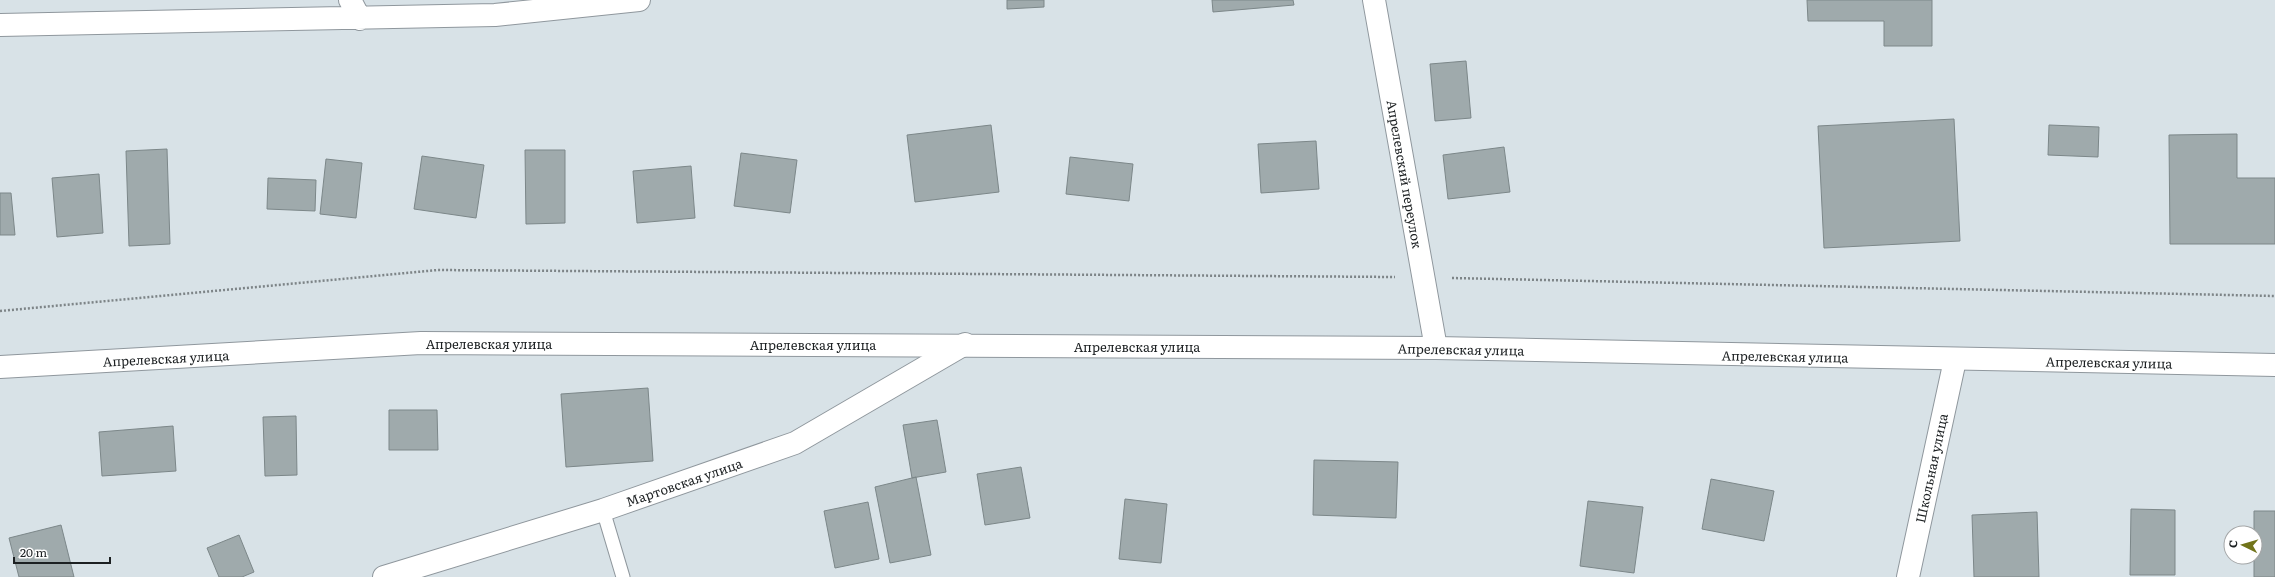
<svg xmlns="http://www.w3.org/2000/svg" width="2275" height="577" viewBox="0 0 2275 577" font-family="Literata,serif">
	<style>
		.building { fill: #9faaac; stroke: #7c8789 }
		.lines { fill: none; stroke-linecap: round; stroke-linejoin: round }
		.service-casing { stroke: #8f979d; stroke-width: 15 }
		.minor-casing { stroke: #8f979d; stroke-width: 24 }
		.tertiary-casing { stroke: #8f979d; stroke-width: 24 }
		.path { stroke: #7d8487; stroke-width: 2.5; stroke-dasharray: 2 2; stroke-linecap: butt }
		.service { stroke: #fff; stroke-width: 13 }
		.minor { stroke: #fff; stroke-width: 22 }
		.tertiary { stroke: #fff; stroke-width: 22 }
		.labels { text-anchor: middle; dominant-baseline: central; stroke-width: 3; stroke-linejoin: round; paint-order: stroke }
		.street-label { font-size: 13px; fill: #1c2022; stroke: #fff }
	</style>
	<rect width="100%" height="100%" fill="#d8e2e7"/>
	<!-- building -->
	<path class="building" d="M1007 0H1044V7L1007 9Z
		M1212 0H1293L1294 5 1213 12Z
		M1807 0H1932V46H1884V21H1808Z
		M1466 61 1471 118 1435 121 1430 64Z
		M1954 119 1960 241 1824 248 1818 126Z
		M991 125 999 192 915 202 907 135Z
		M2049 125 2099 127 2098 157 2048 155Z
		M2237 134V178H2275V244H2170L2169 135Z
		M1316 141 1319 189 1261 193 1258 144Z
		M1504 147 1510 192 1448 199 1443 155Z
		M167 149 170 244 129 246 126 151Z
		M525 150H565V223L526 224Z
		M741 153 797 160 790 213 734 206Z
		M422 156 484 165 476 218 414 209Z
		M1070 157 1133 164 1129 201 1066 194Z
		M326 159 362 163 356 218 320 214Z
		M691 166 695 218 637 223 633 171Z
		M99 174 103 233 57 237 52 178Z
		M268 178 316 180 315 211 267 209Z
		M0 193H11L15 235H0Z
		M648 388 653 461 566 467 561 394Z
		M389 410H437L438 450H389Z
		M296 416 297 475 265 476 263 417Z
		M937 420 946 472 912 478 903 425Z
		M173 426 176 471 102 476 99 432Z
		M1314 460 1398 462 1396 518 1313 515Z
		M1021 467 1030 518 985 525 977 474Z
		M916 477 931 555 890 563 875 487Z
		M1711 479 1774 491 1764 541 1702 529Z
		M1125 499 1167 504 1161 563 1119 559Z
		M1588 501 1643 507 1634 573 1580 566Z
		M868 502 879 559 835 568 824 511Z
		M2131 509 2175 510V575H2130Z
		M2254 511H2275V577H2254Z
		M2037 512 2039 577H1974L1972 515Z
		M61 525 74 577H19L9 538Z
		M239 535 254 572 242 577H219L207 548Z"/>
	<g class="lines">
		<defs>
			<path id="service" d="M603 510 623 577"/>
			<path id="minor" d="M350 0 360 19
				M1374 0 1436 348
				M0 25 495 15 639 0
				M384 577 603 510 795 443 965 344
				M1908 577 1955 360"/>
			<path id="tertiary" d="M0 367 421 343 1436 348 2275 365"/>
		</defs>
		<!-- service casing -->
		<use href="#service" class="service-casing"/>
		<!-- minor casing -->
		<use href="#minor" class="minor-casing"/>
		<!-- tertiary casing -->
		<use href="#tertiary" class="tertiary-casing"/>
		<!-- path -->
		<path class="path" d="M1452 278 2275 296
			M0 311 438 270 1395 277"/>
		<!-- service -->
		<use href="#service" class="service"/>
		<!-- minor -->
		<use href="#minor" class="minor"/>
		<!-- tertiary -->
		<use href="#tertiary" class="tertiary"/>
	</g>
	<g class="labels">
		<!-- street labels -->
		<g class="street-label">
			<text transform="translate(1405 174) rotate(80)">Апрелевский переулок</text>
			<text x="489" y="343">Апрелевская улица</text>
			<text x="813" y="344">Апрелевская улица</text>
			<text x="1137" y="346">Апрелевская улица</text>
			<text transform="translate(1461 349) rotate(1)">Апрелевская улица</text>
			<text transform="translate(1785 356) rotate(1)">Апрелевская улица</text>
			<text transform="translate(166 358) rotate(-3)">Апрелевская улица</text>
			<text transform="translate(2109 362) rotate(1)">Апрелевская улица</text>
			<text transform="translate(1931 468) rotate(-78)">Школьная улица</text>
			<text transform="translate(684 482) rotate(-19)">Мартовская улица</text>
		</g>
	</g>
	<!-- north arrow -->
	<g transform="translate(2243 545) rotate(275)"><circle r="19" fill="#ffffff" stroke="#a4a6a7"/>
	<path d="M0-3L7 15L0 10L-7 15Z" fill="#71741a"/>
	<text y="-6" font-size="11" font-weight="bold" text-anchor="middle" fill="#1c2022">С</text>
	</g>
	<!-- scale -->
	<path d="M14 557v6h96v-6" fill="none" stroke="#1c2022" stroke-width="2"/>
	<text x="20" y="557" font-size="12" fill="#1c2022" stroke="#ffffff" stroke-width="3" paint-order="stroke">20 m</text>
</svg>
